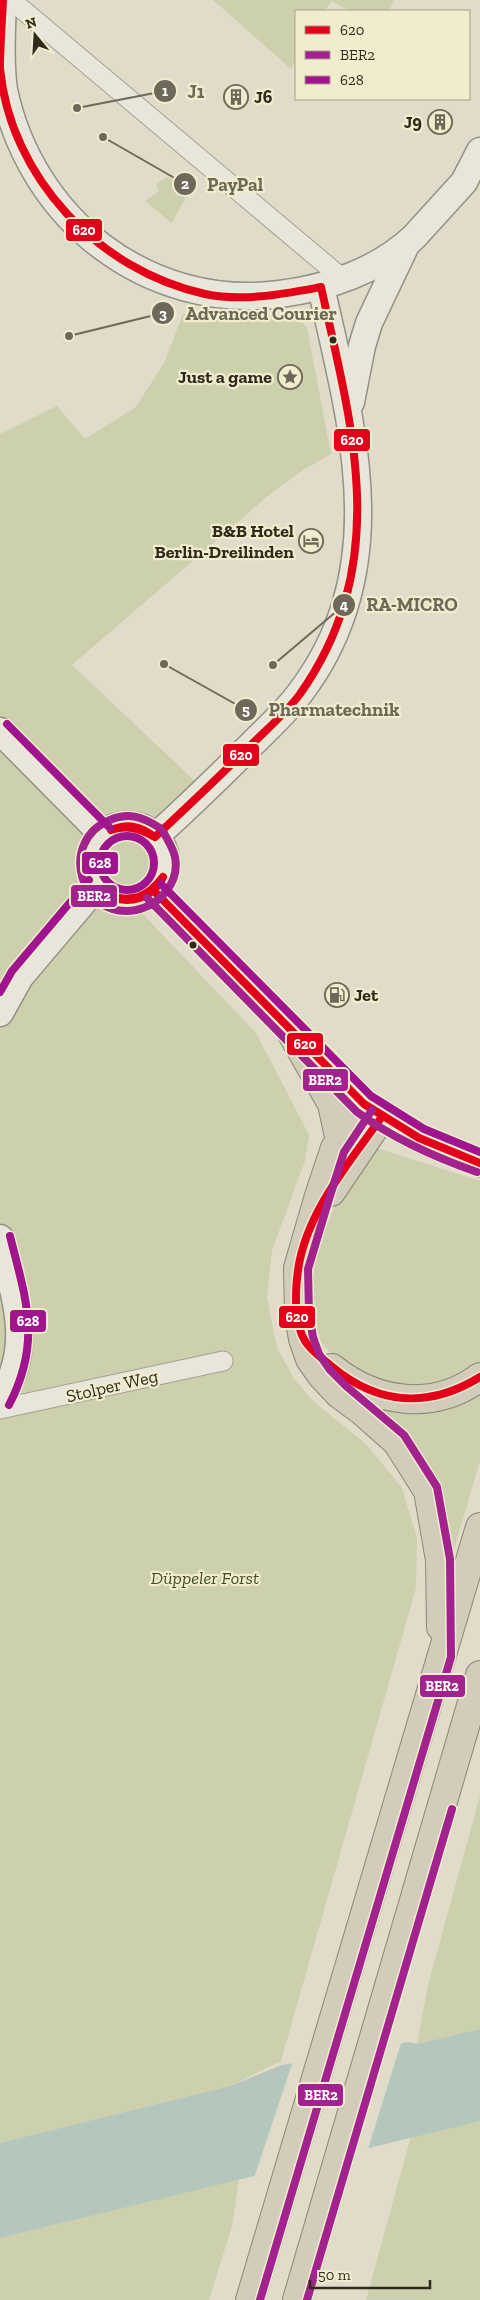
<svg xmlns="http://www.w3.org/2000/svg" width="480" height="2300" viewBox="0 0 480 2300" font-family="'Zilla Slab',serif">
	<style>
		.green { fill: #ccd0ac }
		.water { fill: #b5c6bd }
		.pier { fill: #e0dcc9 }
		.lines { fill: none; stroke-linecap: round; stroke-linejoin: round }
		.street-casing { stroke: #a5a093; stroke-width: 21 }
		.secondary-casing { stroke: #959083; stroke-width: 29 }
		.highway-casing { stroke: #8a867a; stroke-width: 30 }
		.street { stroke: #e8e6da; stroke-width: 19 }
		.secondary { stroke: #e8e6da; stroke-width: 26 }
		.highway { stroke: #d2ccba; stroke-width: 28 }
		.bus-1-casing { stroke: #f2eccf; stroke-width: 11 }
		.bus-2-casing { stroke: #f2eccf; stroke-width: 11 }
		.bus-3-casing { stroke: #f2eccf; stroke-width: 11 }
		.bus-1 { stroke: #e2001a; stroke-width: 8 }
		.bus-2 { stroke: #a3238e; stroke-width: 8 }
		.bus-3 { stroke: #a0148e; stroke-width: 8 }
		.bus-dot { fill: #32291d; stroke: #f2eccf; stroke-width: 2 }
		.labels { text-anchor: middle; dominant-baseline: central; stroke-width: 4.5; stroke-linejoin: round; paint-order: stroke }
		.poi-label { font-size: 18px; font-weight: bold; fill: #32291d; stroke: #f2eccf; text-anchor: end }
		.street-label { font-size: 18px; fill: #32291d; stroke: #f2eccf }
		.park-label { font-size: 18px; font-style: italic; fill: #3e4d25; stroke: #f2eccf }
		.leader { fill: none; stroke: #6f6859; stroke-width: 2 }
		.callout-dot { fill: #6f6859; stroke: #f2eccf; stroke-width: 2 }
		.mark-label { font-size: 15px; text-anchor: middle; font-weight: bold; fill: #fff }
		.callout-label { font-size: 19px; text-anchor: middle; font-weight: bold; fill: #6f6859; stroke: #f2eccf; stroke-width: 4.5; stroke-linejoin: round; paint-order: stroke }
		.line-badge { stroke: #f2eccf; stroke-width: 2 }
		.badge-label { font-size: 14px; text-anchor: middle; font-weight: bold; fill: #fff }
	</style>
	<rect width="100%" height="100%" fill="#e0dcc9"/>
	<!-- green -->
	<path class="green" d="M213 0H394L389 11H350L331 1 325 11H296V60L291 69Z
		M168 177 189 191 172 223 145 201 159 191 156 184Z
		M183 314 235 320 299 318 307 328 331 454 303 470 269 495 72 665 197 783 157 818 148 821 129 818 101 819 82 828 87 838 82 861 83 893 101 907 138 909 256 1033 309 1135 305 1161 272 1250 267 1296 274 1334 278 1349 293 1377 313 1401 366 1444 402 1488 417 1538 416 1588 281 2061 230 2086 0 2143V434L57 406 85 439 136 407 165 361Z
		M100 862a29 29 0 1 1 58 0a29 29 0 1 1-58 0Z
		M374 1147 480 1181V1365L427 1389 377 1384 334 1357 321 1342 309 1304 311 1265 342 1188Z
		M480 1383V1461L450 1563 445 1525 351 1389Z
		M480 1796V2029L417 2044 428 1985Z
		M480 2121V2300H366L411 2136Z
		M239 2179 232 2226 209 2300H0V2238Z"/>
	<!-- water -->
	<path class="water" d="M480 2029V2121L0 2238V2143L230 2086 282 2065 409 2042 417 2044Z"/>
	<!-- pier -->
	<path class="pier" d="M402 2040 368 2149 254 2178 293 2061Z"/>
	<g class="lines">
		<defs>
			<path id="street" d="M11 0 343 279
				M0 1409 223 1361"/>
			<path id="secondary" d="M3 0C2 30 0 61 4 90 31 219 147 311 280 294 327 288 378 271 414 237L464 182 480 151
				M351 402 362 346 369 323 406 245
				M0 731 103 835
				M90 863a38 38 0 1 1 76 0a38 38 0 1 1-76 0Z
				M155 837C188 807 219 777 251 745 267 729 286 712 300 693 395 568 352 426 321 287
				M154 891 364 1104C400 1132 437 1148 480 1163
				M0 1013 20 977 97 886
				M0 1238C14 1297 35 1344 0 1400"/>
			<path id="highway" d="M291 1032 332 1104 340 1141
				M364 1104 335 1148 319 1196 298 1268 299 1315 303 1339 310 1359 322 1376 339 1394 362 1411 397 1442 428 1491 440 1560 441 1627
				M331 1192 381 1118
				M332 1368C375 1403 434 1412 480 1377
				M250 2300 480 1527
				M297 2300 480 1675"/>
		</defs>
		<!-- street casing -->
		<use href="#street" class="street-casing"/>
		<!-- secondary casing -->
		<use href="#secondary" class="secondary-casing"/>
		<!-- highway casing -->
		<use href="#highway" class="highway-casing"/>
		<!-- street -->
		<use href="#street" class="street"/>
		<!-- secondary -->
		<use href="#secondary" class="secondary"/>
		<!-- highway -->
		<use href="#highway" class="highway"/>
		<defs>
			<path id="bus-1" d="M3 0C2 22 0 46 0 68 10 177 99 271 205 294 243 302 283 294 321 287
				M111 830C127 824 139 825 153 836
				M111 830C127 825 138 828 153 836
				M155 837C187 807 219 777 250 746 267 729 286 713 300 694 392 563 353 430 321 287
				M154 891 364 1104 419 1138 480 1163
				M107 895C133 903 147 898 163 877
				M107 895C129 906 153 898 163 877
				M381 1118C348 1164 306 1213 298 1270 295 1291 294 1323 305 1341 311 1351 322 1358 330 1365 377 1405 428 1409 480 1377"/>
			<path id="bus-2" d="M160 828C143 817 129 812 110 820 58 841 79 920 136 910 160 905 180 882 175 857 173 848 168 841 164 833
				M147 898 357 1112C394 1139 434 1157 477 1172
				M260 2300 451 1657 450 1559 437 1487 404 1435 346 1386 330 1370 319 1354 313 1337 309 1314 308 1269 329 1199 344 1152 372 1110
				M307 2300 452 1809"/>
			<path id="bus-3" d="M7 724 110 828
				M100 863a27 27 0 1 1 54 0a27 27 0 1 1-54 0Z
				M161 884 371 1096 424 1129 480 1152
				M0 992 12 971 89 880
				M9 1405C42 1341 26 1300 10 1236"/>
		</defs>
		<!-- bus-1 casing -->
		<use href="#bus-1" class="bus-1-casing"/>
		<!-- bus-2 casing -->
		<use href="#bus-2" class="bus-2-casing"/>
		<!-- bus-3 casing -->
		<use href="#bus-3" class="bus-3-casing"/>
		<!-- bus-1 -->
		<use href="#bus-1" class="bus-1"/>
		<!-- bus-2 -->
		<use href="#bus-2" class="bus-2"/>
		<!-- bus-3 -->
		<use href="#bus-3" class="bus-3"/>
	</g>
	<!-- icons -->
	<defs>
		<symbol id="building-ring" viewBox="-11 -11 22 22"><circle r="9.5" fill="#f2eccf" stroke="#6f6859" stroke-width="1.5"/><path d="M-4-6H4V6H1V3H-1V6H-4ZM-2.5-4.3h1.7v1.8h-1.7ZM.8-4.3h1.7v1.8H.8ZM-2.5-1h1.7V.8h-1.7ZM.8-1h1.7V.8H.8Z" fill="#6f6859"/></symbol>
		<symbol id="sight-ring" viewBox="-11 -11 22 22"><circle r="9.5" fill="#f2eccf" stroke="#6f6859" stroke-width="1.5"/><path d="M0-6L1.8-2.2L6-1.7L2.9 1.2L3.7 5.4L0 3.3L-3.7 5.4L-2.9 1.2L-6-1.7L-1.8-2.2Z" fill="#6f6859"/></symbol>
		<symbol id="hotel-ring" viewBox="-11 -11 22 22"><circle r="9.5" fill="#f2eccf" stroke="#6f6859" stroke-width="1.5"/><path d="M-6-4.5h1.5V1H6V5H4.5V3h-9V5H-6ZM-4 0a1.8 1.8 0 1 1 3.6 0ZM.5 0V-2.5h3Q6-2.5 6 0Z" fill="#6f6859"/></symbol>
		<symbol id="fuel-ring" viewBox="-11 -11 22 22"><circle r="9.5" fill="#f2eccf" stroke="#6f6859" stroke-width="1.5"/><path d="M-5.5-6h7V0h2V4h1.3V-2.5L3-4.5l.8-.8L6-3V5H2.5V1h-1V6h-7ZM-4.2-4.7v3.2H.2V-4.7Z" fill="#6f6859"/></symbol>
	</defs>
	<g fill-rule="evenodd">
		<use href="#building-ring" x="222" y="83" width="28" height="28"/>
		<use href="#building-ring" x="426" y="108" width="28" height="28"/>
		<use href="#sight-ring" x="276" y="363" width="28" height="28"/>
		<use href="#hotel-ring" x="297" y="527" width="28" height="28"/>
		<use href="#fuel-ring" x="323" y="981" width="28" height="28"/>
	</g>
	<!-- markers -->
	<g class="bus-dot">
		<circle cx="333" cy="340" r="4.5"/>
		<circle cx="193" cy="945" r="4.5"/>
	</g>
	<g class="labels">
		<!-- poi labels -->
		<g class="poi-label">
			<text x="254" y="97" text-anchor="start">J6</text>
			<text x="422" y="122">J9</text>
			<text x="272" y="377">Just a game</text>
			<text x="294" y="531">B&amp;B Hotel<tspan x="294" dy="21">Berlin-Dreilinden</tspan></text>
			<text x="354" y="995" text-anchor="start">Jet</text>
		</g>
		<!-- street labels -->
		<g class="street-label">
			<text transform="translate(112 1386) rotate(-13)">Stolper Weg</text>
		</g>
		<!-- park labels -->
		<g class="park-label">
			<text x="205" y="1578">Düppeler Forst</text>
		</g>
	</g>
	<!-- callouts -->
	<path class="leader" d="M77 108L165 91M103 137L185 184M69 336L163 313M273 665L344 605M164 664L246 710"/>
	<g class="callout-dot">
		<circle cx="77" cy="108" r="5"/>
		<circle cx="103" cy="137" r="5"/>
		<circle cx="69" cy="336" r="5"/>
		<circle cx="273" cy="665" r="5"/>
		<circle cx="164" cy="664" r="5"/>
		<circle cx="165" cy="91" r="12"/>
		<circle cx="185" cy="184" r="12"/>
		<circle cx="163" cy="313" r="12"/>
		<circle cx="344" cy="605" r="12"/>
		<circle cx="246" cy="710" r="12"/>
	</g>
	<g class="mark-label">
		<text x="165" y="96">1</text>
		<text x="185" y="189">2</text>
		<text x="163" y="319">3</text>
		<text x="344" y="610">4</text>
		<text x="246" y="715">5</text>
	</g>
	<g class="callout-label">
		<text x="196" y="98">J1</text>
		<text x="235" y="191">PayPal</text>
		<text x="261" y="320">Advanced Courier</text>
		<text x="412" y="611">RA-MICRO</text>
		<text x="334" y="716">Pharmatechnik</text>
	</g>
	<g class="line-badge">
		<rect x="65" y="218" width="38" height="24" rx="5" fill="#e2001a"/>
		<rect x="333" y="428" width="38" height="24" rx="5" fill="#e2001a"/>
		<rect x="222" y="743" width="38" height="24" rx="5" fill="#e2001a"/>
		<rect x="81" y="851" width="38" height="24" rx="5" fill="#a0148e"/>
		<rect x="70" y="884" width="48" height="24" rx="5" fill="#a3238e"/>
		<rect x="286" y="1032" width="38" height="24" rx="5" fill="#e2001a"/>
		<rect x="302" y="1068" width="47" height="24" rx="5" fill="#a3238e"/>
		<rect x="278" y="1305" width="38" height="24" rx="5" fill="#e2001a"/>
		<rect x="9" y="1309" width="38" height="24" rx="5" fill="#a0148e"/>
		<rect x="419" y="1674" width="47" height="24" rx="5" fill="#a3238e"/>
		<rect x="297" y="2083" width="47" height="24" rx="5" fill="#a3238e"/>
	</g>
	<g class="badge-label">
		<text x="84" y="235">620</text>
		<text x="352" y="445">620</text>
		<text x="241" y="760">620</text>
		<text x="100" y="868">628</text>
		<text x="94" y="901">BER2</text>
		<text x="305" y="1049">620</text>
		<text x="325" y="1085">BER2</text>
		<text x="297" y="1322">620</text>
		<text x="28" y="1326">628</text>
		<text x="442" y="1691">BER2</text>
		<text x="321" y="2100">BER2</text>
	</g>
	<!-- legend -->
	<rect x="295" y="10" width="175" height="90" fill="#f2eccf" stroke="#a59e88"/>
	<rect x="305" y="26" width="25" height="8" fill="#e2001a" stroke="#a59e88"/>
	<text x="340" y="35" font-size="15" fill="#32291d">620</text>
	<rect x="305" y="51" width="25" height="8" fill="#a3238e" stroke="#a59e88"/>
	<text x="340" y="60" font-size="15" fill="#32291d">BER2</text>
	<rect x="305" y="76" width="25" height="8" fill="#a0148e" stroke="#a59e88"/>
	<text x="340" y="85" font-size="15" fill="#32291d">628</text>
	<!-- north arrow -->
	<g transform="translate(35 35) rotate(342)" stroke="#f2eccf" stroke-width="4" paint-order="stroke">
	<path d="M0-4L9 19L0 12L-9 19Z" fill="#32291d"/>
	<text y="-8" font-size="14" font-weight="bold" text-anchor="middle" fill="#32291d">N</text>
	</g>
	<!-- scale -->
	<path d="M310 2280v8h120v-8" fill="none" stroke="#32291d" stroke-width="2.5"/>
	<text x="318" y="2280" font-size="15" fill="#32291d" stroke="#f2eccf" stroke-width="4" paint-order="stroke">50 m</text>
</svg>
